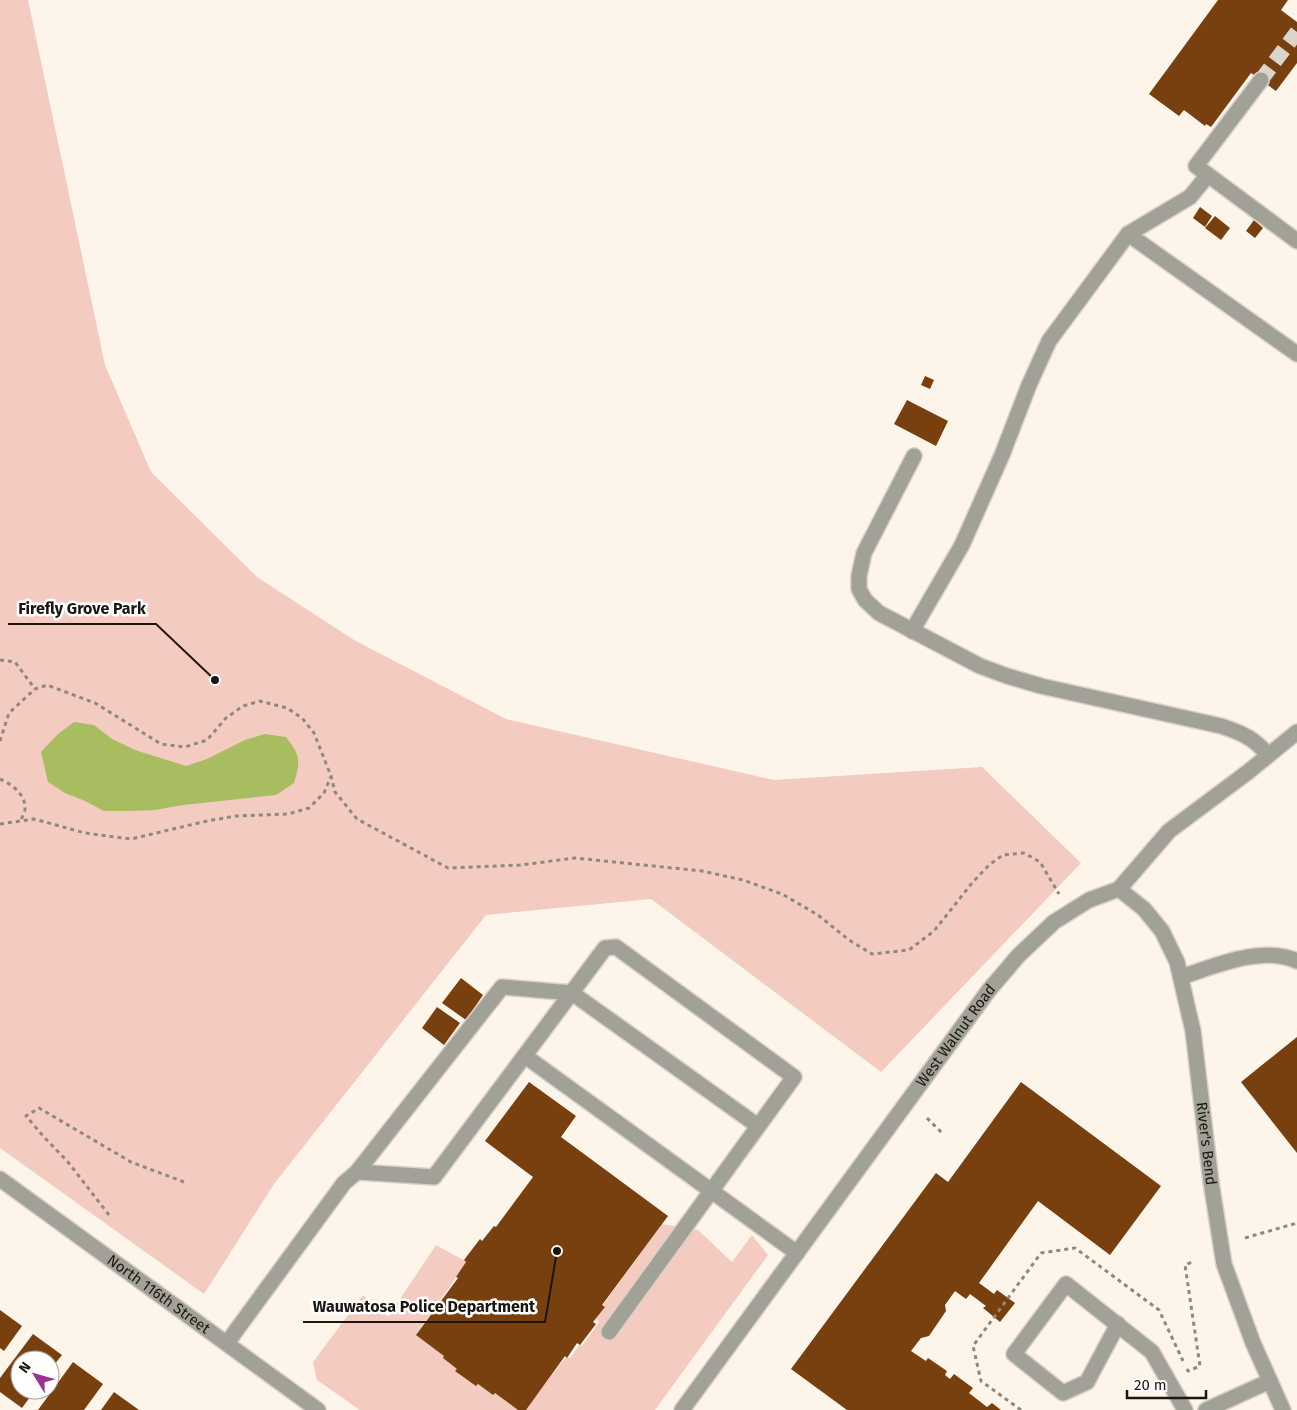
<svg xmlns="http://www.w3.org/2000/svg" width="1297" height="1410" viewBox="0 0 1297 1410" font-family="'Fira Sans',sans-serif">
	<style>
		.green { fill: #f4cbc1 }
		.water { fill: #a8bd60 }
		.building { fill: #783f0f }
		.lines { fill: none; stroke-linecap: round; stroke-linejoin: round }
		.minor-tunnel { stroke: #dbd4c9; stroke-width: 15; stroke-dasharray: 15 8; stroke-linecap: butt }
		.minor-casing { stroke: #d9d1c7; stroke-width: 18 }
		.path { stroke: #8e887f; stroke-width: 3; stroke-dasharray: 4 4; stroke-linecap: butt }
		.minor { stroke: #a2a198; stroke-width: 15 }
		.labels { text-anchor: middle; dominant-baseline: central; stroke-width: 5; stroke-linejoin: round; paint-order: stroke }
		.street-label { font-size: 15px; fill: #1b1710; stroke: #fff }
		.leader { fill: none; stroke: #1b1710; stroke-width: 2 }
		.callout-dot { fill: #1b1710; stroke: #fff; stroke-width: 2 }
		.callout-label { font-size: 16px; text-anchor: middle; font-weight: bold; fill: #1b1710; stroke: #fff; stroke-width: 5; stroke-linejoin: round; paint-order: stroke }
	</style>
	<rect width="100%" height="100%" fill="#fdf5ea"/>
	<!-- green -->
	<path class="green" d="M0 0H28L105 365 151 472 257 577 354 640 506 719 774 780 982 767 1081 863 881 1072 651 899 486 915 274 1184 204 1294 0 1148Z
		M662 1224 698 1230 732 1262 752 1235 768 1255 655 1410H525L566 1357 570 1358 580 1344 582 1346 599 1322 596 1319 605 1307 603 1305Z
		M436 1245 467 1262 417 1333 444 1354 475 1385C487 1383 508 1402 518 1410H360L317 1380 313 1362 363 1295 388 1317Z"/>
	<!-- water -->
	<path class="water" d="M74 722 94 725 112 739 135 750 186 766 207 759 245 740 265 734 286 737C300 755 301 760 294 783L276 795 183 805 155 810 130 811H104L85 801 65 793 48 782 41 752 58 734Z"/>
	<!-- building -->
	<path class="building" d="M1218 0H1288L1281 10 1297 22V63L1276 91 1251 73 1211 127 1206 124 1205 126 1184 110 1179 116 1149 94Z
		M1200 207 1212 216 1205 227 1193 218Z
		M1215 216 1230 228 1221 240 1205 228Z
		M1254 220 1263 228 1255 238 1246 231Z
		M925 376 934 380 930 389 921 385Z
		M907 400 948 421 936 446 894 424Z
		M461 978 483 995 466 1020 442 1003Z
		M437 1007 460 1023 444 1045 422 1028Z
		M1297 1037V1153L1241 1082Z
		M529 1082 576 1116 561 1137 668 1216 602 1305 605 1307 593 1322 596 1324 580 1345 577 1343 567 1358 565 1356 526 1410H518L495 1393 493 1395 478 1384 476 1386 455 1371 457 1369 443 1358 444 1356 416 1335 458 1278 456 1277 466 1262 464 1260 480 1239 482 1241 494 1226 496 1227 533 1177 485 1141Z
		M1021 1082 1161 1186 1110 1255 1038 1201 979 1283 994 1294 997 1290 1015 1303 1000 1322 983 1308 986 1306 970 1294 966 1299 955 1291 945 1305 946 1311 929 1336 921 1338 911 1351 926 1361 928 1358 947 1371 945 1375 950 1379 954 1374 973 1388 969 1393 987 1407 992 1403 1001 1410H847L791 1369 936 1173 948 1182Z
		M0 1310 22 1326 4 1351 0 1348Z
		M33 1334 62 1355 50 1370V1360H20V1390H35L22 1408 0 1392V1378Z
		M73 1362 103 1384 84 1410H38Z
		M114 1392 139 1410H101Z"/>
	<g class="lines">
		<!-- minor-tunnel -->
		<path class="minor-tunnel" d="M1261 80 1297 32"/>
		<defs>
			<g id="minor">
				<path d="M1261 80 1196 166 1297 241"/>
				<path d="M1128 234 1297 354"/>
				<path d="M914 456 864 553 859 576V589L865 600 879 613 980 666 1007 676 1041 686 1221 726C1242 733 1254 738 1268 755"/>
				<path d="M912 631 962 545 1002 455 1029 385 1049 341 1128 234 1190 197 1208 175"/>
				<path id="s1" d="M1119 889 1144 909 1162 931 1177 962 1193 1031 1211 1182 1224 1264 1253 1343 1283 1410"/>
				<path d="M1181 977C1215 966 1262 945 1297 961"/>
				<path d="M525 1056 797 1253"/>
				<path d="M357 1172 502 987 572 993 758 1126"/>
				<path id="s2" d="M0 1179 318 1410"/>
				<path d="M1118 1324 1087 1382 1063 1393 1014 1354 1066 1284 1152 1352 1185 1410"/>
				<path d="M227 1343 344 1183 357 1172 434 1177 605 948 616 947 794 1077 609 1332"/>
				<path id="s3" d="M682 1410 989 990 1019 955 1054 922 1089 900 1119 889 1169 831 1248 772 1297 732"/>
				<path d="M1206 1410 1270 1381"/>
			</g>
		</defs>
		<!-- minor casing -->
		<use href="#minor" class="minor-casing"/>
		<!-- path -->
		<path class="path" d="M0 660 15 662 35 689
			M0 741 9 713 35 689 47 685 95 703 161 744 185 747 207 740 226 718 243 706 260 701 287 708 302 718 314 733 331 776 335 792 357 819 448 868 520 865 575 858 702 871 743 880 782 894 818 915 849 940 872 954 909 950 934 931 972 883 989 865 1003 855 1024 853 1040 862 1059 894
			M0 779C11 784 26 794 25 809 25 812 22 817 21 820
			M0 824 34 819 85 833 131 839 207 821 236 816 288 814 309 808 324 793 331 776
			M927 1118 944 1135
			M109 1215 68 1162 44 1137 26 1116 39 1108 131 1162 184 1182
			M1245 1238 1297 1223
			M1187 1369 1188 1371 1200 1366 1185 1265 1194 1261
			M1021 1410 981 1381 973 1346 1041 1253 1075 1248 1159 1310 1183 1361"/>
		<!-- minor -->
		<use href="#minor" class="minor"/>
	</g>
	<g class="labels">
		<!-- street labels -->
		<g class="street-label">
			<text stroke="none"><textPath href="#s3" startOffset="464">West Walnut Road</textPath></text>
			<text stroke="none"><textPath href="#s1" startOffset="279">River's Bend</textPath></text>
			<text stroke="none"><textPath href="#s2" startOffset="196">North 116th Street</textPath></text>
		</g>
	</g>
	<!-- callouts -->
	<path class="leader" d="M215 680L156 624H8M557 1251L545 1322H303"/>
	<g class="callout-dot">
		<circle cx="215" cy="680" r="5"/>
		<circle cx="557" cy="1251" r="5"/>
	</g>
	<g class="callout-label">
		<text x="82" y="614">Firefly Grove Park</text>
		<text x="424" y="1312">Wauwatosa Police Department</text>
	</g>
	<!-- north arrow -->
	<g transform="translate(35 1375) rotate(307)"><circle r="24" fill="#ffffff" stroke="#a4a29f"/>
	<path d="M0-4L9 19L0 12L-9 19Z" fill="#9a3296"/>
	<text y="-8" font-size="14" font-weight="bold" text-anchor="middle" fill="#1b1710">N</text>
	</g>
	<!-- scale -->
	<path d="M1127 1390v8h79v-8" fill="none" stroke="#1b1710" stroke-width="2.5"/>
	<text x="1134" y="1390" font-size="15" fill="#1b1710" stroke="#ffffff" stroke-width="4" paint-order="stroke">20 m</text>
</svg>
